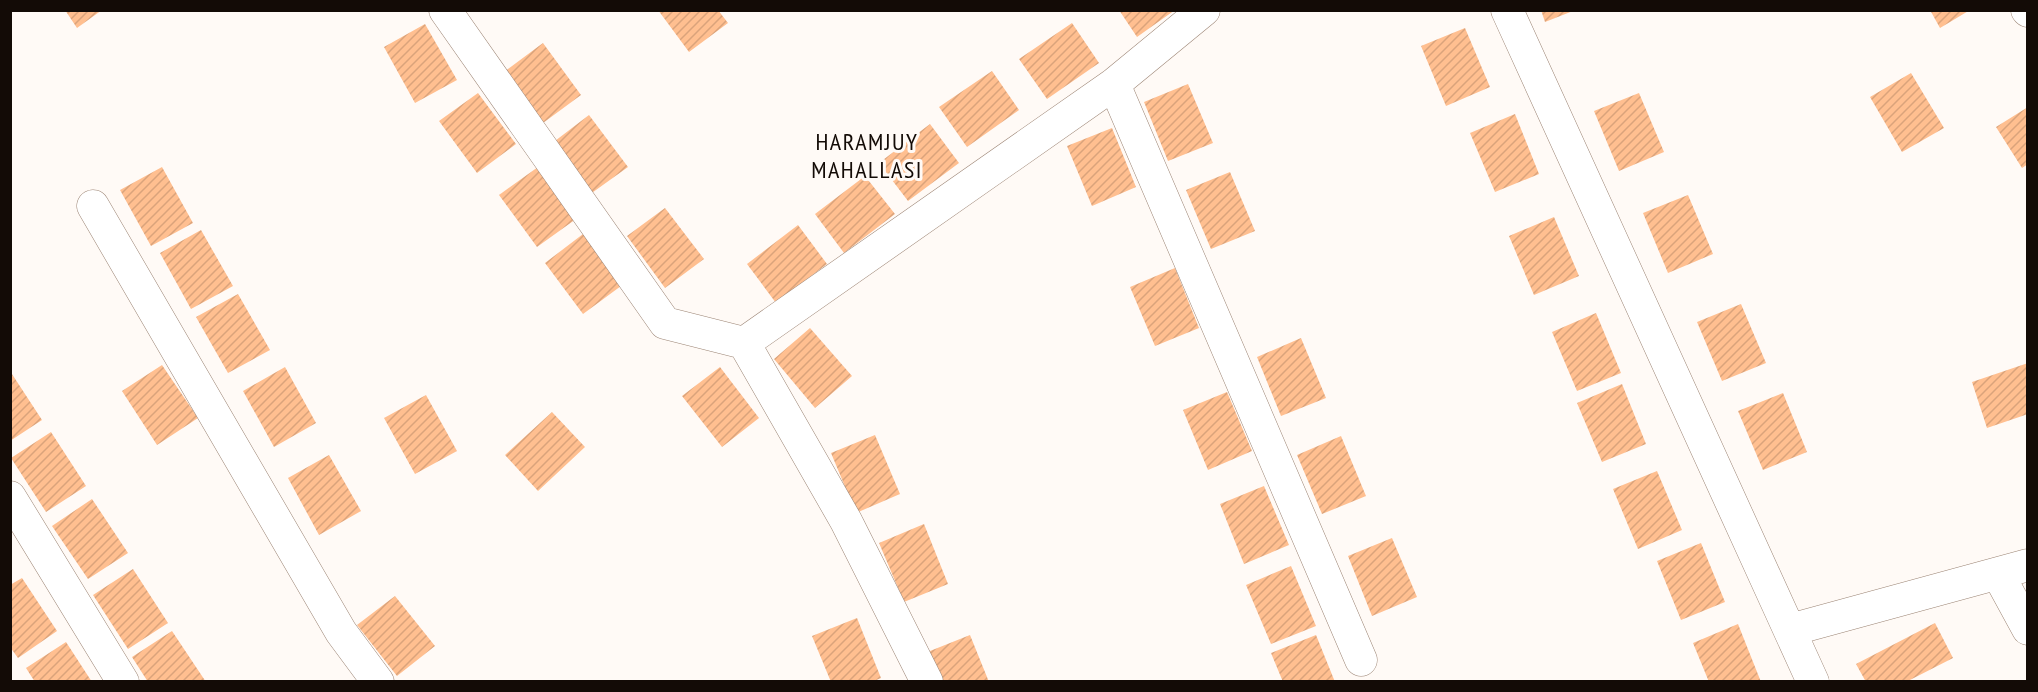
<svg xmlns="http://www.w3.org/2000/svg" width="2038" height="692" viewBox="0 0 2038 692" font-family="'PT Sans Narrow',sans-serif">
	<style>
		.building { fill: url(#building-hatch) }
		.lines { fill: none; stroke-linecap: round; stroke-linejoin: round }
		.minor-casing { stroke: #9c8575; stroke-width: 33 }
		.minor { stroke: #fff; stroke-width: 32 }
		.labels { text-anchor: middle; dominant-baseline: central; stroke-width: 6; stroke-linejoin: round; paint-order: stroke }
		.neighbourhood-label { font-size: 24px; letter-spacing: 1.5px; fill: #130b06; stroke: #fffaf6 }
	</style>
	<defs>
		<pattern id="building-hatch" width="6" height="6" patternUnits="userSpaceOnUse" patternTransform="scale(1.5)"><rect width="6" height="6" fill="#ffbf90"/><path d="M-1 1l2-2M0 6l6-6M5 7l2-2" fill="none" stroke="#daa37b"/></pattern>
	</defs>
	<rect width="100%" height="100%" fill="#fffaf6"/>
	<!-- building -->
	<path class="building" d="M65 10H102L77 28Z
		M658 10H718L728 23 689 52Z
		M1119 10H1175L1137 37Z
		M1541 10H1573V11L1545 22Z
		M1930 10H1970L1940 28Z
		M1072 23 1099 63 1047 99 1019 59Z
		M425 24 457 80 415 103 384 47Z
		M1465 28 1490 87 1446 106 1421 46Z
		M543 43 581 95 543 123 504 72Z
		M992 71 1019 110 967 147 939 107Z
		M1911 73 1944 128 1902 152 1870 97Z
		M1188 84 1213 143 1168 161 1144 102Z
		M478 93 516 144 477 173 439 121Z
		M1639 93 1664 152 1619 171 1594 111Z
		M2028 107V164L2022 168 1996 127Z
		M1515 114 1539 174 1495 192 1470 133Z
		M589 115 628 167 589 195 551 144Z
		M930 124 959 163 908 201 879 163Z
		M1112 128 1136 187 1092 206 1067 146Z
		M162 167 193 223 151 246 120 190Z
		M538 167 576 219 537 247 499 195Z
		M1230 172 1255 231 1211 249 1186 190Z
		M865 176 895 214 844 253 815 214Z
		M1688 195 1713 254 1668 273 1643 213Z
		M665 208 704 259 665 288 627 236Z
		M1554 217 1579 276 1534 295 1509 236Z
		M798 225 827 264 776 303 747 264Z
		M201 230 233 286 191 309 160 253Z
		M583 234 621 286 583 314 545 263Z
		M1175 268 1199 328 1155 346 1130 287Z
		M238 294 270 350 228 373 196 317Z
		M1741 304 1766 363 1722 381 1697 322Z
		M1596 313 1621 373 1577 391 1552 332Z
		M810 328 852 376 815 408 774 359Z
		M1301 338 1326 398 1281 416 1257 357Z
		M2028 363V414L1987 428 1972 382Z
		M162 365 198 418 157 445 122 391Z
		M285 367 316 423 274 447 243 391Z
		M720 367 759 418 722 447 682 396Z
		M10 371 42 420 10 441Z
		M1622 384 1646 444 1602 462 1577 403Z
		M1227 392 1252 451 1208 470 1183 410Z
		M1783 393 1807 452 1763 470 1738 411Z
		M426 395 457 451 415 474 384 418Z
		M552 412 585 447 538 491 505 455Z
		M51 432 86 486 46 512 11 458Z
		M875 435 900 494 856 513 831 453Z
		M1341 436 1366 496 1322 514 1297 455Z
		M329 455 361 511 319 535 288 478Z
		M1657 471 1682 530 1638 549 1613 489Z
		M1264 486 1289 545 1244 564 1220 504Z
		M92 499 128 553 88 579 52 526Z
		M924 524 948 584 904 602 879 543Z
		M1392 538 1417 597 1372 616 1348 556Z
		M1701 543 1725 602 1681 620 1657 561Z
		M1291 566 1316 626 1271 644 1246 585Z
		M133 569 168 623 128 649 93 595Z
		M22 578 57 631 18 658 10 647V585Z
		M395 596 435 646 397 676 357 625Z
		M857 618 881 678 872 682H831L812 636Z
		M1935 623 1953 658 1906 682H1866L1856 664Z
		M1738 624 1761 682H1709L1693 643Z
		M172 631 206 682H148L132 657Z
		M970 635 989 682H937L925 653Z
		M1316 635 1335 682H1283L1271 653Z
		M66 642 92 682H35L26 668Z"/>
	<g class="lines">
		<defs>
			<path id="minor" d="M445 10 665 323 744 343 846 521 927 682
				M1507 10 1813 682
				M2027 10 2028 11
				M1114 84 1361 660
				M93 206 341 632 378 682
				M744 343 1114 84 1204 10
				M10 497 123 682
				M1998 574 2028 629
				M1790 630 2028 565"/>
		</defs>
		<!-- minor casing -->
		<use href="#minor" class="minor-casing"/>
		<!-- minor -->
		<use href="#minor" class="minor"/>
	</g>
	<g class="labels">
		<!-- neighbourhood labels -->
		<g class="neighbourhood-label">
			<text x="867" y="141">HARAMJUY<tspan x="867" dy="28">MAHALLASI</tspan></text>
		</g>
	</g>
	<!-- border -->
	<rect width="2038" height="692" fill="none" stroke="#130b06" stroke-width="24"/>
</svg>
